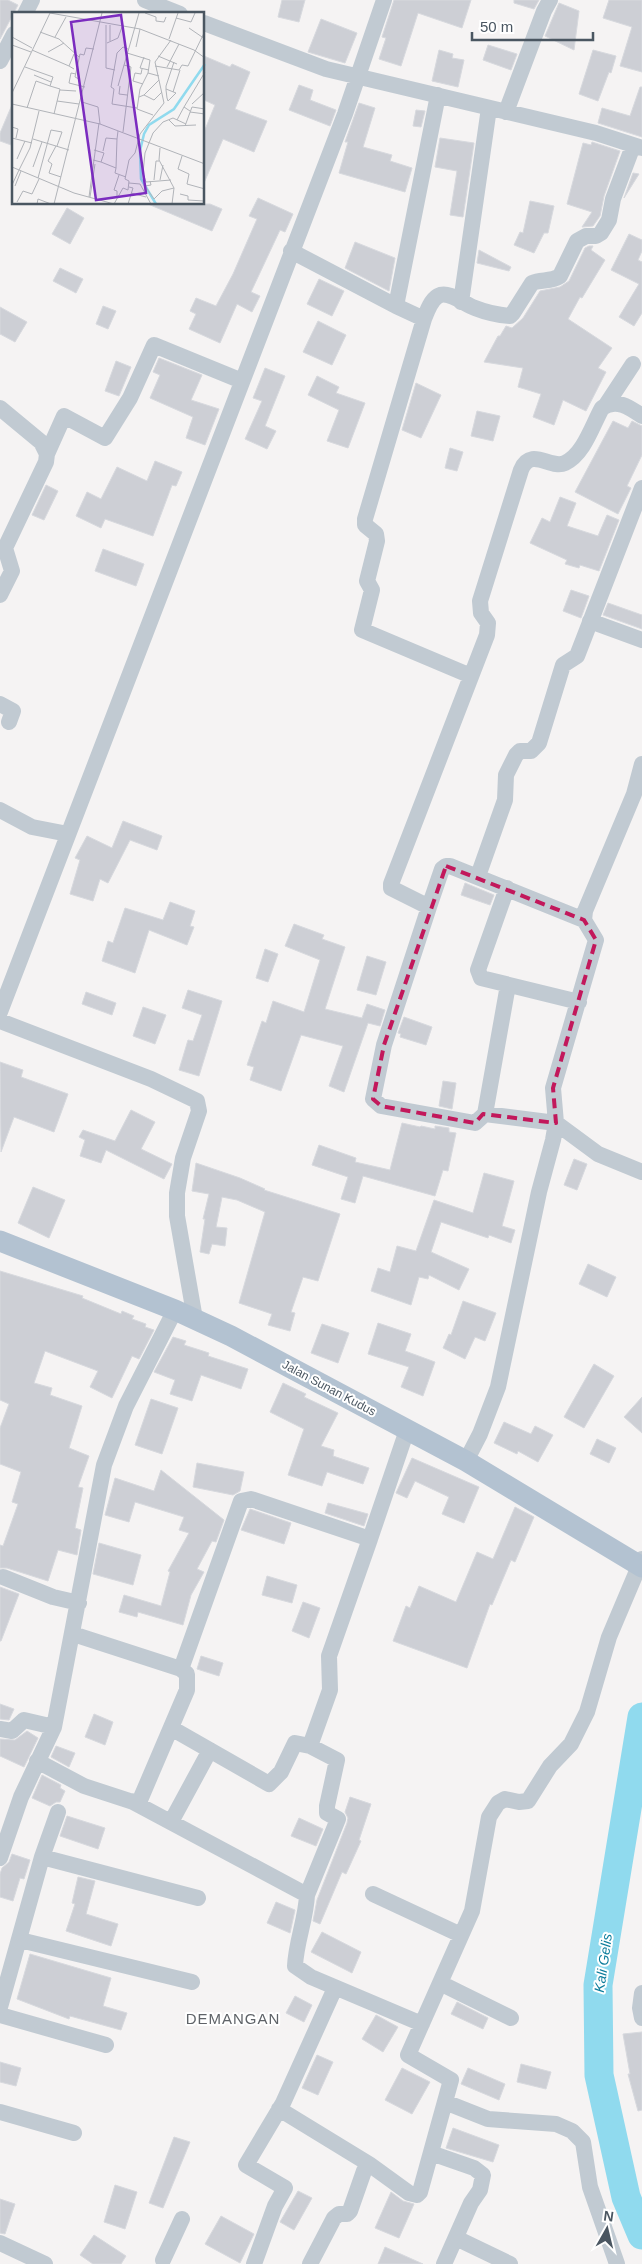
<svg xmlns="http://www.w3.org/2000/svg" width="642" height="2264" viewBox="0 0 642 2264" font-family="Arial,sans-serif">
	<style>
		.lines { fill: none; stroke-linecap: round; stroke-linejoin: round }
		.river { stroke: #90daee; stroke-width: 29 }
		.building { fill: #cdcfd5; stroke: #d7d9de }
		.minor { stroke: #c1cad2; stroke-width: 16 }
		.major { stroke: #b3c2d1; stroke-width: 21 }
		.marked { fill: none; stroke: #c2185b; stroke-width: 4; stroke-dasharray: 10 6; stroke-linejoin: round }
		.labels { text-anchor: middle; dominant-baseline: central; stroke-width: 4; stroke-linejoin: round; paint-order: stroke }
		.street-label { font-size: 12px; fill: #4a5661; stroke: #fff }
		.water-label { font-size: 14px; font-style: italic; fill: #0c7c9b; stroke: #fff }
		.quarter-label { font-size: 15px; letter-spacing: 1px; fill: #5f6368; stroke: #fff }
		.inset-river { fill: none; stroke: #90daee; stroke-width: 2.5 }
		.inset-road { fill: none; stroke: #b1b4b9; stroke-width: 1 }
		.view { fill: #7b2cbf; fill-opacity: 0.15; stroke: #7b2cbf; stroke-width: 2.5 }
		.inset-edge { fill: none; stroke: #4a5661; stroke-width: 2.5 }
	</style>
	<rect width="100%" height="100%" fill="#f5f3f3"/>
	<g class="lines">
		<!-- river -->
		<path class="river" d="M642 1717 598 1985 599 2075 626 2197 642 2235"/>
	</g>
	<!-- building -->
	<path class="building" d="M0 0H8L18 5 0 39Z
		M282 0H305L299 22 278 17Z
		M394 0H471L462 28 418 13 401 66 379 59 386 38 382 37Z
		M514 0H539L534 9 514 3Z
		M609 0H642V72L620 66 632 27 603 18Z
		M559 3 579 11 574 50 545 36Z
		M321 19 357 33 345 63 308 52Z
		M488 45 517 54 511 70 483 60Z
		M439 50 453 54 452 58 464 60 458 87 432 81Z
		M593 50 616 56 611 73 609 72 598 101 579 94Z
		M204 56 230 67 232 64 250 72 235 109 267 121 254 152 223 139 204 183V132L215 105 204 100Z
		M299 85 313 90 310 100 336 110 330 126 289 110Z
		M640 87H642V137L598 123 602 108 630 116Z
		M14 100V146L0 141V133Z
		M359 103 375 108 363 147 392 155 390 161 412 168 405 192 339 173 348 142H345Z
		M416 110 425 111 421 127 413 126Z
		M440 138 474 143 463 217 450 215 457 171 435 167Z
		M592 142 620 151 604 196 600 216 593 226 582 227 592 212 567 204 583 143 591 145Z
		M633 173 639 174 624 198Z
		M258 198 293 214 285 232 280 230 251 292 260 296 252 312 237 304 220 343 189 329 196 314 190 311 196 298 216 306 233 274 257 219 249 216Z
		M530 201 554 206 548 233H544L534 253 514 245 520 232 523 233Z
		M148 204H210L222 209 212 231Z
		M67 208 84 218 70 244 52 234Z
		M629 234 642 240V251L638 260 642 262V313L634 326 619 317 639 284 611 270Z
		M355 242 395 258 389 291 345 268Z
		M589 246H593L591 250 605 260 582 298 580 297 568 319 612 348 598 368 606 372 586 411 563 400 554 425 533 417 541 394 518 387 523 368 484 362 498 336H500L506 326 512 328 523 318 540 291 560 287 569 281 585 248Z
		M479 250 511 267 509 271 477 263Z
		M60 268 83 279 76 293 53 281Z
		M319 279 344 291 332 316 307 304Z
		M103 306 116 311 108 329 96 324Z
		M0 307 27 322 15 342 0 334Z
		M318 321 346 335 332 365 303 352Z
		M159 358 202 375 191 400 219 409 205 445 186 438 193 417 150 398 160 375 153 372Z
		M116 361 131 367 119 396 105 391Z
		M265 368 285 376 265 426 276 431 267 449 245 439 262 401 253 398Z
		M317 376 339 387 336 393 365 403 348 448 327 441 339 410 308 395Z
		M416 383 441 395 421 438 402 430Z
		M477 411 500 416 493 441 471 436Z
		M613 421 628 428 632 421 642 426V455L627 486 631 488 618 514 575 492Z
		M450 448 463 452 457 471 445 468Z
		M155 461 182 472 176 486 172 485 153 536 105 519 101 528 76 516 87 492 101 499 117 467 147 481Z
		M46 485 58 491 44 520 32 515Z
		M560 497 576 503 567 526 598 536 607 515 619 520 599 571 580 565 579 568 565 564 567 560 530 543 542 518 550 522Z
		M103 549 144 564 136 586 95 571Z
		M571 590 589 596 581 618 563 611Z
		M608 603 642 615V629L603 615Z
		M123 821 162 836 157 850 130 840 108 883 100 879 93 901 70 894 80 860 75 858 87 836 112 848Z
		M465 883 494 895 490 905 461 895Z
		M170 902 195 911 190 926 194 927 187 945 149 930 135 973 102 961 108 941 113 943 125 908 163 920Z
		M294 924 324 935 322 939 345 947 325 1009 362 1018 367 1004 385 1010 380 1026 368 1023 344 1092 329 1086 343 1046 301 1035 281 1091 250 1080 254 1067 247 1065 262 1021 266 1023 273 1001 304 1012 320 960 285 946Z
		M265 949 278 954 268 982 256 978Z
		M367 956 386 962 376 995 357 990Z
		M188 990 222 1001 199 1076 179 1070 188 1040 193 1041 202 1015 182 1008Z
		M86 992 116 1003 112 1015 82 1004Z
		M143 1007 166 1015 155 1044 133 1036Z
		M404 1017 432 1027 426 1045 400 1037 401 1034 398 1033Z
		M0 1062 23 1070 21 1077 68 1094 54 1132 14 1117 1 1152Z
		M443 1081 456 1083 452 1109 439 1106Z
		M131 1110 155 1122 141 1149 172 1164 164 1179 106 1150 101 1163 80 1156 85 1140 79 1137 83 1130 115 1141Z
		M402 1123 420 1127 421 1126 435 1129V1126L449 1128V1132L456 1133 448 1171 443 1170 435 1196 363 1176 355 1203 341 1199 348 1177 312 1165 319 1145 356 1158 355 1162 390 1170Z
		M574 1159 587 1164 577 1190 564 1185Z
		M196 1163 240 1178 265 1189 264 1190 340 1214 318 1281 303 1277 291 1312 295 1313 290 1331 268 1325 272 1314 239 1303 265 1212 237 1200 222 1197 216 1227 227 1228 225 1246 212 1244 209 1254 200 1252 205 1219H203L209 1194 192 1191Z
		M484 1173 514 1181 502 1226 515 1230 511 1243 489 1235 488 1238 441 1222 431 1252 469 1269 459 1290 429 1275 428 1279 419 1277 411 1305 371 1291 378 1268 390 1272 397 1246 416 1251 434 1200 473 1213Z
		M33 1187 65 1200 49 1238 18 1223Z
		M588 1264 616 1277 607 1297 579 1284Z
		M0 1271 83 1296 82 1298 121 1314 122 1311 134 1316 132 1319 146 1324 145 1327 154 1330 139 1359 132 1356 112 1398 90 1387 98 1371 45 1351 34 1383 52 1388 50 1395 82 1406 69 1448 89 1456 78 1487 83 1488 75 1528 81 1530 77 1555 58 1550 48 1581 7 1568H0V1545L3 1546 18 1504 12 1502 21 1472 0 1464V1428L9 1404 0 1400Z
		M463 1301 496 1313 485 1341 475 1337 465 1359 443 1348 449 1334 451 1335Z
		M378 1323 411 1334 405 1351 435 1362 423 1396 401 1387 409 1367 368 1354Z
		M322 1324 349 1333 338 1363 311 1353Z
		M173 1337 186 1341 184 1345 209 1353 208 1356 248 1369 241 1389 201 1375 192 1401 170 1394 175 1380 154 1372Z
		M594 1364 614 1376 584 1428 564 1417Z
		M283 1383 306 1394 304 1397 338 1413 321 1446 334 1450 333 1456 369 1468 363 1484 327 1472 322 1486 288 1475 304 1429 270 1412Z
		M642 1397V1433L624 1417Z
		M151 1399 178 1408 162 1454 135 1445Z
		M504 1422 531 1434 535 1426 553 1435 538 1462 518 1451 517 1454 494 1443Z
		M597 1439 616 1448 609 1463 590 1454Z
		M412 1458 479 1487 464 1523 442 1514 449 1497 415 1481 407 1498 396 1493Z
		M197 1463 244 1472 240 1491 233 1495 193 1487Z
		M161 1470 224 1520 216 1542 212 1541 197 1569 204 1572 191 1595 183 1625 138 1612 137 1617 119 1612 124 1595 161 1606 170 1572 168 1571 189 1533 179 1530 184 1517 135 1502 129 1522 105 1515 115 1478 154 1491Z
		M328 1503 368 1514 364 1526 325 1513Z
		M515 1507 534 1517 515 1562 511 1560 492 1605 490 1604 467 1668 393 1641 406 1606 410 1608 419 1586 456 1602 477 1552 493 1559Z
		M250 1509 291 1523 284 1544 241 1530Z
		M99 1543 141 1555 133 1585 93 1574Z
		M267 1576 297 1585 292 1603 262 1595Z
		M0 1587 19 1594 1 1641H0Z
		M303 1602 320 1608 309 1638 292 1631Z
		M201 1656 223 1663 219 1676 197 1669Z
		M0 1704 14 1709 9 1720 0 1719Z
		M94 1714 113 1722 105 1745 85 1737Z
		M27 1731 38 1738 24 1767 0 1756V1739L15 1740Z
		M56 1746 75 1753 69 1767 51 1757Z
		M42 1775 61 1785 60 1788 65 1791 60 1802H56L50 1806 32 1798Z
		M350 1797 371 1804 359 1840 361 1841 346 1874 342 1872 320 1924 313 1921 317 1900 347 1823 348 1818 345 1812Z
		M67 1816 105 1828 98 1849 60 1836Z
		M299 1818 323 1829 316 1846 291 1836Z
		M12 1854 30 1860 24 1879 20 1878 13 1901 0 1897V1874L2 1868 9 1862Z
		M78 1877 95 1881 86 1914 118 1924 111 1946 66 1931 75 1904 72 1903Z
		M276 1902 295 1910 290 1933 267 1923Z
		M322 1932 361 1952 352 1973 311 1952Z
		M30 1954 111 1978 103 2006 127 2013 121 2030 70 2016 69 2019 17 1999Z
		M295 1996 312 2005 304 2022 286 2013Z
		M457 2002 488 2018 483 2029 451 2014Z
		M376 2015 398 2027 383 2052 362 2039Z
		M642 2032V2110L638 2111 628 2074H630L623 2034Z
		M317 2055 333 2062 318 2095 302 2088Z
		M0 2062 21 2068 16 2086 0 2082Z
		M521 2064 551 2072 546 2089 517 2082Z
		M402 2068 430 2082 412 2114 385 2100Z
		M468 2068 505 2084 499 2100 461 2084Z
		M453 2128 499 2145 493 2162 446 2148Z
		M174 2137 190 2142 163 2208 149 2203Z
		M115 2185 137 2192 125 2229 104 2222Z
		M298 2191 312 2198 294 2230 280 2222Z
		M391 2192 403 2201 414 2204 399 2238 375 2228Z
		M0 2199 15 2204 5 2234 0 2233Z
		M221 2216 254 2234 240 2263 205 2244Z
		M94 2235 126 2256 121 2264H93L80 2255Z
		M385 2247 423 2264H378Z"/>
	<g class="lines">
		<!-- minor -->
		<path class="minor" d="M145 0 180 14
			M25 14 32 0
			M204 23 326 69 596 133 642 148
			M0 61 14 34
			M506 112 544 11 550 0
			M291 251 396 306
			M461 302 489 108
			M424 319 396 306 438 95
			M606 405 633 364
			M0 408 41 442 47 454
			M642 416C629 407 616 398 602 408 592 426 584 454 565 463 551 470 531 446 521 470L480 601 481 613 488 623 487 635 391 884V888L429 907 384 1045 373 1099 381 1106 475 1123 485 1114 556 1123 598 1154 642 1172
			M0 595 12 571 5 548 46 462 47 454 64 416 105 438 130 398 154 345 242 381
			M590 621 642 640
			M471 676 362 630 372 590 367 581 377 541 376 534 365 525V519L424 319C427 311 431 300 438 296 449 290 465 305 475 308 485 312 498 315 510 316L513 313 532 283C541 279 551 282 560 276L577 241 586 236H596L601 233 609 220 613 199 633 146
			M0 704 13 711 9 722
			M0 810 32 827 68 834
			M478 876 505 800 506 775 516 755 520 751H531L539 743 563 665 577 656 642 488
			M507 888 478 970 481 978 579 1002
			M429 907 442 869 446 866H450L584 920
			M0 1012 345 114 384 0
			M0 1021 151 1079 197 1101 199 1111 183 1158 177 1193V1216L195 1319
			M485 1114 508 985
			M466 1461 480 1434 498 1387 539 1192 553 1140 556 1123 553 1088 596 940 584 920 585 911 634 794 642 764
			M3 1577 53 1597 79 1603
			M181 1669 241 1501 251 1499 370 1539 407 1430
			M171 1728 269 1784 281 1772 295 1743 310 1746
			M0 1729 12 1731 24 1720 54 1727
			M37 1761 84 1786 133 1802 140 1800 187 1690V1674L181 1669 73 1634
			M133 1802 307 1895 338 1819 327 1813V1806L337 1760 310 1746 330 1690 329 1656 370 1539
			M171 1822 210 1750
			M42 1857 198 1898
			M0 1858 21 1797 54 1727 104 1465 126 1406 175 1310
			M373 1894 461 1935
			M307 1895C306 1919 296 1942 295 1966L311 1977 422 2024
			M20 1940 192 1982
			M440 1983 511 2018
			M642 1993 640 2008 642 2018
			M0 2007 42 1857 58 1812
			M0 2015 106 2045
			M445 2102 488 2119 556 2124 572 2131 583 2142 590 2187 617 2264
			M279 2109 369 2164
			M0 2112 74 2133
			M431 2153 474 2168 483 2175 480 2190 471 2203 444 2264
			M456 2238 510 2264
			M0 2243 45 2264
			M163 2260 182 2219
			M254 2264 275 2206 285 2188 246 2165 283 2103 335 1988
			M310 2264 334 2218 339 2214H347L350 2211 364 2171 369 2164 409 2193 417 2195 420 2192 451 2080 408 2055 472 1911 489 1817 498 1803 505 1799 519 1802 528 1801 550 1766 571 1744 587 1712 609 1637 642 1559"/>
		<!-- major -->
		<path class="major" d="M0 1241 175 1310 231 1336 466 1461 642 1567"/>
	</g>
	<!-- marked area -->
	<path class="marked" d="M446 866 584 920 596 940 553 1088 556 1123 483 1114 475 1123 381 1106 373 1099 384 1045Z"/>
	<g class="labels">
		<!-- street labels -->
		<g class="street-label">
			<text transform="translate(329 1388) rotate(28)">Jalan Sunan Kudus</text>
		</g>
		<!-- water labels -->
		<g class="water-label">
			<text transform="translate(603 1963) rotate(-82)">Kali Gelis</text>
		</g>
		<!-- quarter labels -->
		<g class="quarter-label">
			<text x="233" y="2018">DEMANGAN</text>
		</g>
	</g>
	<!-- overview -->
	<g transform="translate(12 12)">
		<rect width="192" height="192" fill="#f5f3f3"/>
		<path class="inset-river" d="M144 192 129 167 128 139 132 122 137 113 162 97 193 52"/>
		<path class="inset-road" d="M38 1 128 17 182 38 193 46M133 1 144 5V9L152 10 154 5M164 6 179 10 183 1M94 13V56L103 58M177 16 193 27M28 20 47 27 67 45M0 25 20 36M43 25 54 5M157 27 166 1M98 29V13M95 31 106 26 110 15M0 33 19 40M124 35 128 17M116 37 111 35 105 41 99 75 102 77 100 92 125 96M20 38 57 54M36 40 52 31M115 41 138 48 136 61 147 64M146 44 165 52M132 45 128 56 137 58M143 54 167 58 170 53 176 54 193 19M13 55 41 65 38 74 48 77 42 102M155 55 167 32M62 57 57 54 62 42M130 57 129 62 123 61 121 69 131 72M136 61 128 77 125 97 141 103M64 62 59 61 57 71 73 75M22 63 39 70M67 67 63 65 68 42 72 43 74 36 82 37M106 74 127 1M108 74 107 82 115 83M154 77 164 81 156 89 155 86 154 78V74L162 50M48 78 64 79M161 80 168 58M0 81 38 1M132 83 147 68M127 85 132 83 142 88 150 80M45 89 67 92M70 90 86 95 88 112M0 92 88 112 193 152M180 92 193 80M172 95 193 60M15 96 24 69 38 74M178 100 193 102M157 108 163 114 184 113M165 108 172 95 178 99M173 114 180 95 193 97M0 115 6 117 4 126M111 120 119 55 112 53M0 126 20 131M21 127 57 138M44 134 36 149 40 152 37 161 49 165M91 139 94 126 105 127 106 119M170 144 166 157 177 162 175 172 193 177M5 147 13 129M81 148 89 150 92 141 82 138M89 150 104 156 105 127M0 155 62 181 102 192 111 176 116 178 117 169 113 167 117 148 123 141 128 122 152 91 143 50 159 28M21 155 30 130M104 156 103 161 114 165M7 158 18 136 27 99M26 166 39 118 50 120 45 134M142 168 144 149H147M148 168 151 153M159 168 134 170 131 161 133 141 141 121 151 110 161 106 174 112M138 169 139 173 133 174 142 187 150 179 162 176 147 148 148 136M117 171 128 172 139 192M0 173 7 158M3 174 9 159M119 181 134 185M168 182 176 184V188L192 189M77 185 87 111M78 185 83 152M105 186V179L102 178 107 163M5 190 11 179 20 182 27 167M25 192 26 187 39 192M42 192 90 1M116 192 121 176 117 175M160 192 162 176"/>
		<path class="view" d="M109 3 134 181 84 188 59 10Z"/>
		<rect width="192" height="192" class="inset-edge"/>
	</g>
	<!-- north arrow -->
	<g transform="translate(607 2229) rotate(8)" stroke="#ffffff" stroke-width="4" paint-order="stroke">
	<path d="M0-4L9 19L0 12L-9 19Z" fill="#4a5661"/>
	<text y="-8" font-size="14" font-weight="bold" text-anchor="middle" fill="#4a5661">N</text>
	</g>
	<!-- scale -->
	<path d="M472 32v8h121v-8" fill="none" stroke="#4a5661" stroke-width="2.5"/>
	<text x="480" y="32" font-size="15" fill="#4a5661" stroke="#ffffff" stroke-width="4" paint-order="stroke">50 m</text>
</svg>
